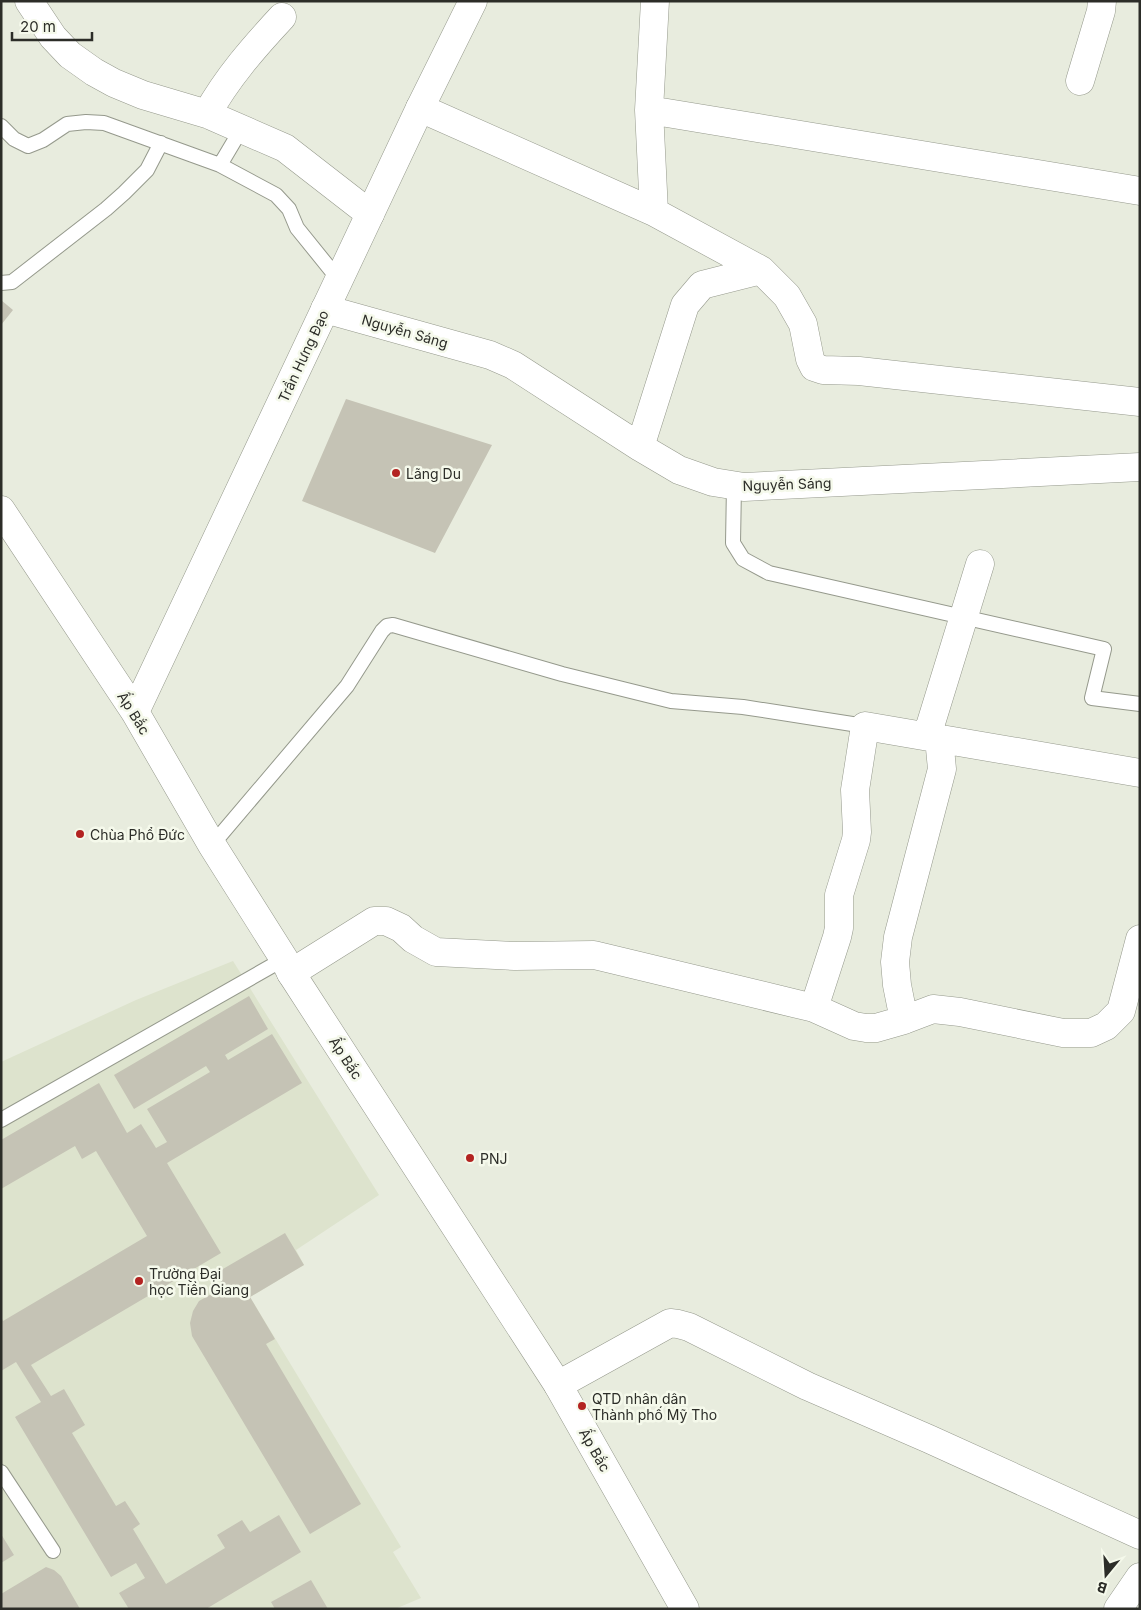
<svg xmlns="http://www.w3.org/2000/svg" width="1141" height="1610" viewBox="0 0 1141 1610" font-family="Inter,sans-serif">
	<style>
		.built { fill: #dde3cd }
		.building { fill: #c5c3b5 }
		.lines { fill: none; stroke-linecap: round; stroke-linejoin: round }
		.lane-casing { stroke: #95998c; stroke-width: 16 }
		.street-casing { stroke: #95998c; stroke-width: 29 }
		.secondary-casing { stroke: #95998c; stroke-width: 29 }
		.lane { stroke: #fff; stroke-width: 14 }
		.street { stroke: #fff; stroke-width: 28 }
		.secondary { stroke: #fff; stroke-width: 28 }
		.poi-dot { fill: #b32321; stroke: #f5f9eb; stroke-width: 2 }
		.labels { text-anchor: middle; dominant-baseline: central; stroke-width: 5; stroke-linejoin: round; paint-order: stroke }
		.street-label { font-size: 14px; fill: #2c2d28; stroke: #f5f9eb }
		.poi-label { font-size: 14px; fill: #2c2d28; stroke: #f5f9eb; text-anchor: start }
	</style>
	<rect width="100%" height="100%" fill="#e8ecde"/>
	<!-- built -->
	<path class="built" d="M233 961 379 1195 296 1250 304 1265 250 1297 401 1547 393 1552 421 1598 395 1609H1V1062L136 1000Z"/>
	<!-- building -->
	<path class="building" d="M1 300 13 310 1 325Z
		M346 399 492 445 435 553 302 501Z
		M249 996 268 1029 225 1055 228 1060 272 1034 302 1083 167 1163 221 1253 31 1365 51 1396 64 1389 85 1425 72 1433 116 1506 125 1501 140 1524 133 1529 166 1584 225 1548 217 1535 242 1520 250 1532 279 1515 301 1552 206 1609H129L119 1593 145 1578 136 1563 111 1577 15 1417 41 1402 16 1362 1 1371V1317L3 1321 147 1236 96 1151 82 1159 75 1146 1 1189V1140L99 1083 127 1133 141 1124 156 1148 167 1142 147 1109 210 1072 206 1066 134 1109 114 1075Z
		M285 1233 304 1265 250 1297 275 1339 266 1344 361 1504 310 1534 192 1336 190 1323 193 1311 199 1301 224 1287 216 1273Z
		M1 1534 14 1555 1 1563Z
		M46 1567 54 1570 61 1576 80 1609H1V1594Z
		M311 1580 328 1609H275L271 1602Z"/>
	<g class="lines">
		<defs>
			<path id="lane" d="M1 126 14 139 28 146 43 140 67 124 86 122 104 123 220 165 276 195 289 209 297 228 339 280
				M220 165 242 128
				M1 283 12 282 106 209 124 193 147 170 161 143
				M734 486 733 543 743 559 769 573 1104 649 1092 698 1140 704
				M212 845 347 686 382 631 387 626 393 625 562 674 671 701 743 707 865 726
				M1 1120 284 959
				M1 1472 53 1551"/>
			<path id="street" d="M29 1 53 37 70 55 94 72 114 83 143 95 207 114 285 148 370 214
				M1080 81 1101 11 1102 1
				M420 108 654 212 761 270 787 296 803 324 810 359 814 367 823 370 859 371 1140 402
				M649 110 1140 191
				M207 114C227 78 254 47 282 17
				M654 212 649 110 655 1
				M325 309 490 355 513 365 640 447 679 470 713 482 744 487 1140 467
				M640 447 685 305 702 285 761 270
				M927 736 980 564
				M291 973 374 921H386L401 928 413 939 436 952 515 956 594 955 814 1008 854 1026 866 1028H876L904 1020 933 1009 960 1012 1063 1033H1091L1106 1026 1121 1011 1140 939
				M814 1008 837 937 839 928V895L856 840 857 832 855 790 865 726 1140 773
				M904 1020 897 985 895 962 898 937 942 769 939 738
				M558 1385 670 1323 678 1324 689 1327 807 1386 929 1439 1140 1535
				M1118 1609 1140 1577"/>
			<path id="secondary" d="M1 510 135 712 212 845 284 959 291 973 558 1385 685 1609
				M135 712 420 108 473 1"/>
		</defs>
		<!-- lane casing -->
		<use href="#lane" class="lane-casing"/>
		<!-- street casing -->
		<use href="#street" class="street-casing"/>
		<!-- secondary casing -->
		<use href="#secondary" class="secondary-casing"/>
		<!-- lane -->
		<use href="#lane" class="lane"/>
		<!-- street -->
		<use href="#street" class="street"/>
		<!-- secondary -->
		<use href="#secondary" class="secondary"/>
	</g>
	<!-- markers -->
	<g class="poi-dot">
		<circle cx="396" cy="473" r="5"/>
		<circle cx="80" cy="834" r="5"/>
		<circle cx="470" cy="1158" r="5"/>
		<circle cx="139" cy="1281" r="5"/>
		<circle cx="582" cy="1406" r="5"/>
	</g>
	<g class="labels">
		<!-- street labels -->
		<g class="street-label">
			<text transform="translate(405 331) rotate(16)">Nguyễn Sáng</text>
			<text transform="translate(303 356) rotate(-65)">Trần Hưng Đạo</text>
			<text transform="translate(787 484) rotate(-2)">Nguyễn Sáng</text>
			<text transform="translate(134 713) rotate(58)">Ấp Bắc</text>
			<text transform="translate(346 1058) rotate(57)">Ấp Bắc</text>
			<text transform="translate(595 1450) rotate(60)">Ấp Bắc</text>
		</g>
		<!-- poi labels -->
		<g class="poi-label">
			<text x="406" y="473">Lãng Du</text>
			<text x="90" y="834">Chùa Phổ Đức</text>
			<text x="480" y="1158">PNJ</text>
			<text x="149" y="1273">Trường Đại<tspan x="149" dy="16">học Tiền Giang</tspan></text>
			<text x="592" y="1398">QTD nhân dân<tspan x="592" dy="16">Thành phố Mỹ Tho</tspan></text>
		</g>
	</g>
	<!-- border -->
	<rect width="1141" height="1610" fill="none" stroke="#2c2d28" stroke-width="5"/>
	<!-- north arrow -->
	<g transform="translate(1106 1575) rotate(198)" stroke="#f5f9eb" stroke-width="4" paint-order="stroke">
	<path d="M0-4L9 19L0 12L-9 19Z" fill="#2c2d28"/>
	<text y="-8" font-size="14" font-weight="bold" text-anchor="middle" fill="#2c2d28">B</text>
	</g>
	<!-- scale -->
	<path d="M12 32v8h80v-8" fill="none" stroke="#2c2d28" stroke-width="2.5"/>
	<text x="20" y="32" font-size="15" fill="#2c2d28" stroke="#f5f9eb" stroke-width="4" paint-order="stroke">20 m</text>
</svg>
